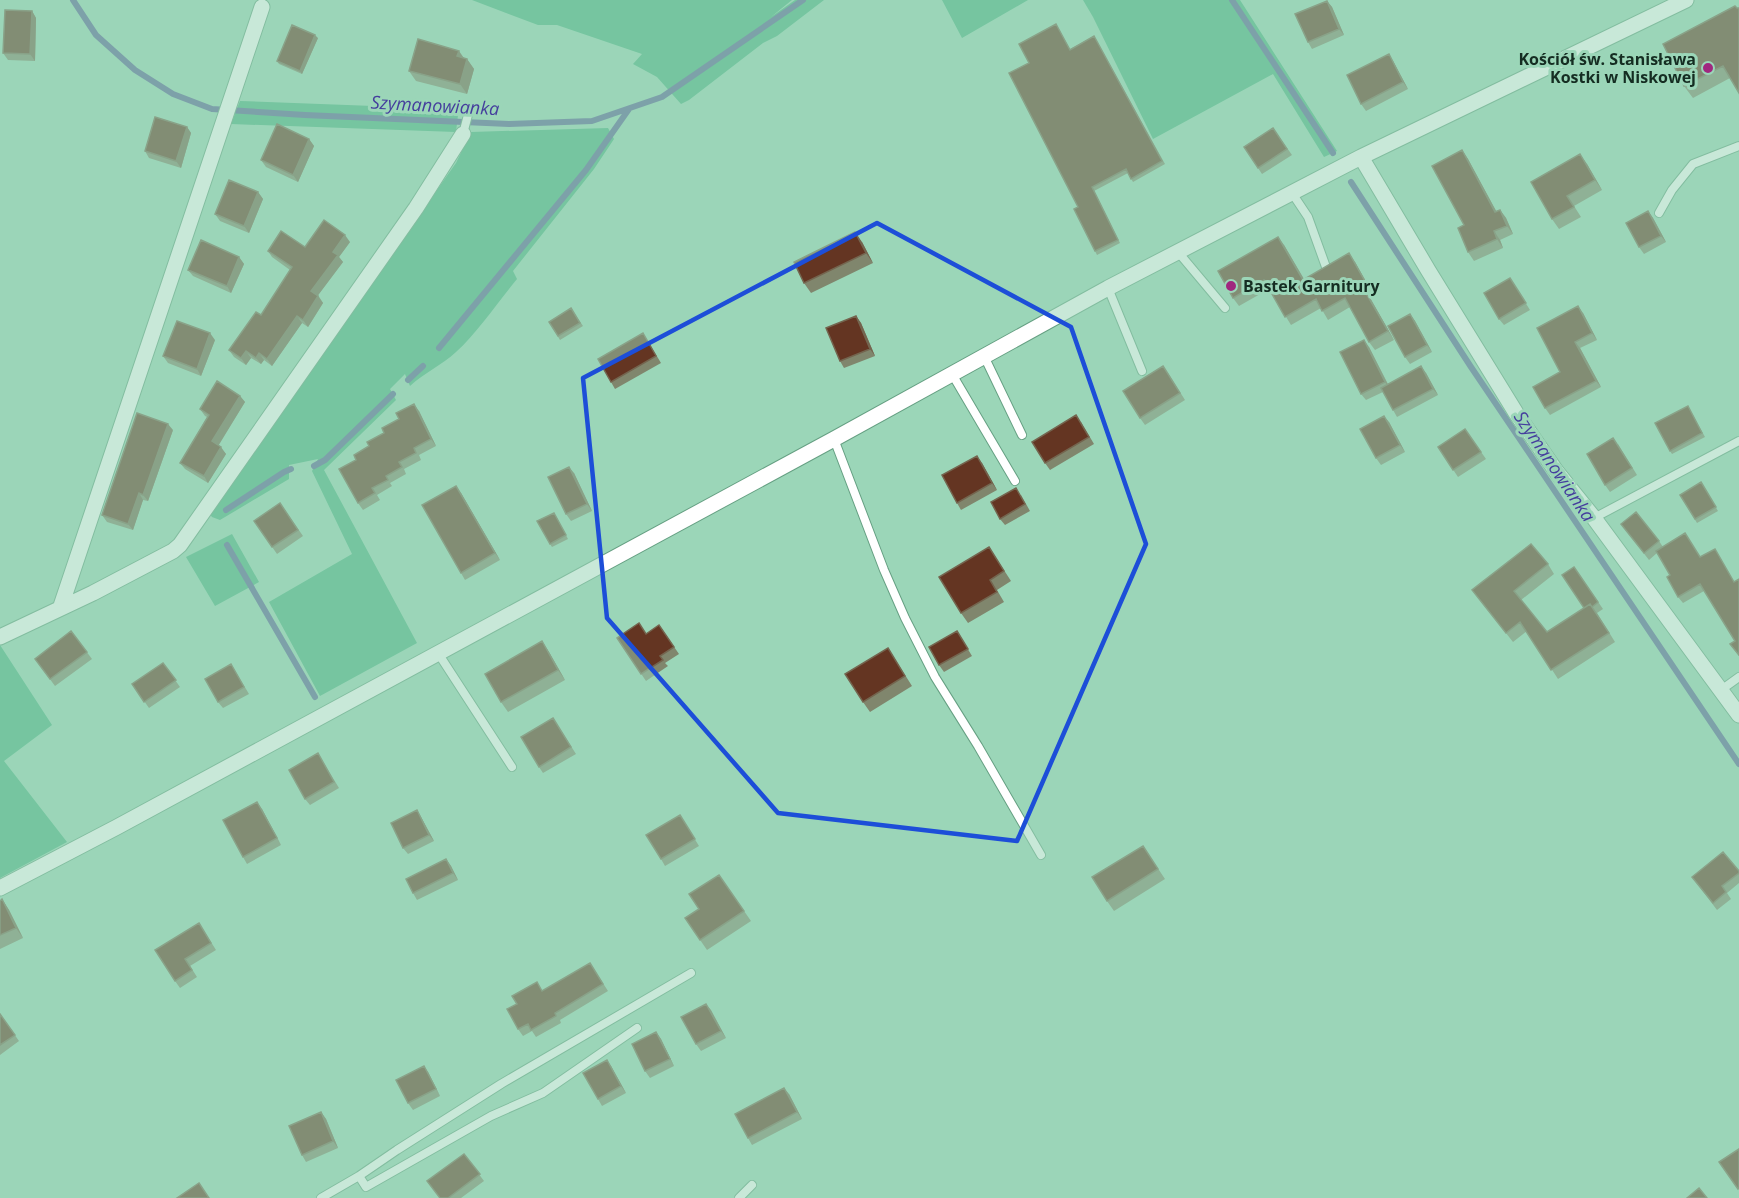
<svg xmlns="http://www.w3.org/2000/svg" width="1739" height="1198" viewBox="0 0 1739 1198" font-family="'Open Sans',sans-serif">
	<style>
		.green { fill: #49b183 }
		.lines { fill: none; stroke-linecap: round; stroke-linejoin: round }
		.stream { stroke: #5a6297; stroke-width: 6 }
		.service-casing { stroke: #66a083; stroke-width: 10 }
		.minor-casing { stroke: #66a083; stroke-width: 17 }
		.service { stroke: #fff; stroke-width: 8 }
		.minor { stroke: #fff; stroke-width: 15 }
		.wall { fill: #80866d }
		.shaded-wall { fill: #74654f }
		.building { fill: #643522; stroke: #74654f; stroke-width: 1.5 }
		.marked { fill: none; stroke: #1d4ed8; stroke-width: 4.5; stroke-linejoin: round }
		.poi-dot { fill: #a0277f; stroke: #9bd6b8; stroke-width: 2 }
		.labels { text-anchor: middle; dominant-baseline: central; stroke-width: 6; stroke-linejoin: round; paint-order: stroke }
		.poi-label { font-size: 16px; font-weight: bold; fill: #152d22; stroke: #9bd6b8; text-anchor: end }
		.water-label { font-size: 18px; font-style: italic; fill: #453e9d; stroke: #9bd6b8 }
	</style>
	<rect width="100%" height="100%" fill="#9bd6b8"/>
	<!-- green -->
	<path class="green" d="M472 0H792L771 17 795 0H824L777 36 763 43 689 100 681 104 657 77 633 64 642 54 557 25H538Z
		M942 0H1028L962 38Z
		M1083 0H1240L1337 151 1324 157 1273 74 1153 139 1093 17Z
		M240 101 453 109 458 115 456 132 231 124Z
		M608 128 614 139 594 169 513 271 517 279C498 302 477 333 456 352 442 365 424 373 410 386L405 374 390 389 396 400 324 470 417 643 320 696 269 602 352 554 312 471 318 459 289 465V479L220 520 212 517 209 513 456 163 471 132Z
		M232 534 259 582 215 606 186 557Z
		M0 645 52 725 4 761 67 842 0 878Z"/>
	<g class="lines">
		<!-- stream -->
		<path class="stream" d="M73 0 96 35 135 70 173 94 212 109 305 115 509 124 592 121 662 97 803 0
			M1232 0 1333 153
			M1351 182 1471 367 1739 764
			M439 348 586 170 629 109
			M408 380 423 366
			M314 466 325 460 393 394
			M226 510 284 472 291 469
			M227 545 315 697"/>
		<defs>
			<path id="service" d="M463 134 469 111
				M1292 193 1308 217 1326 267
				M1659 213 1672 190 1693 164 1739 146
				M1178 252 1225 308
				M1108 288 1142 371
				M984 356 1022 435
				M952 374 1015 481
				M834 439 884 570 905 618 935 677 978 746 1041 855
				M1594 518 1739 441
				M438 653 512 767
				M1721 690 1739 677
				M359 1176 366 1187 491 1116 543 1093 637 1028
				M321 1198 359 1176 397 1150 501 1084 691 973
				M739 1198 752 1185"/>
			<path id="minor" d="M1361 157 1428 270 1516 413 1556 471 1594 518 1739 715
				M61 606 262 7
				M0 637 93 593 173 551 180 545 416 208 463 134
				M0 888 117 827 834 439 1108 288 1361 157 1686 0"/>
		</defs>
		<!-- service casing -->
		<use href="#service" class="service-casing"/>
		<!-- minor casing -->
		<use href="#minor" class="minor-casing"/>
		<!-- service -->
		<use href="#service" class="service"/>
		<!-- minor -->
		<use href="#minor" class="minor"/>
	</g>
	<!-- wall -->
	<path class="wall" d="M1327 1 1332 7 1344 35 1312 49 1308 42Z
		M1737 8 1730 78 1693 98 1684 86Z
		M32 11 36 18 35 61 8 60 3 53Z
		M1056 24 1070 49 1094 36 1165 164 1133 182 1128 173 1094 191 1120 243 1097 255 1095 251 1078 207 1029 63Z
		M318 38 302 74 279 64 277 61Z
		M467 59 474 69 467 94 416 81 409 71Z
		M1393 61 1408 89 1366 111 1361 104Z
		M187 127 191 133 181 168 149 158 145 151Z
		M1273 128 1292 155 1262 174 1244 147Z
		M309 139 314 146 298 182 266 167 261 160Z
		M1462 150 1468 159 1496 211 1500 210 1506 218 1513 234 1500 240 1503 248 1474 261 1468 252 1464 225Z
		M1587 164 1602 190 1574 206 1581 217 1559 229 1552 219Z
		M258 192 263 199 249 233 220 221 215 214Z
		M1648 211 1653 218 1666 242 1644 254 1639 247Z
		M350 242 339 257 343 262 318 295 323 303 308 327 302 323 272 366 264 360 261 364 251 358 246 365 234 357 229 350 261 315 290 270 272 257 268 251Z
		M862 242 873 263 811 293 804 283Z
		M1284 245 1304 279 1355 262 1373 294 1369 296 1394 340 1375 350 1369 342 1350 307 1328 320 1321 308 1291 325 1269 289 1239 306 1233 298Z
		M239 257 244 264 231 293 193 276 188 270Z
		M1510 278 1530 310 1504 325 1499 319Z
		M571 308 583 326 560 340 549 322Z
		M1583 313 1597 340 1580 348 1601 387 1550 415 1545 408 1560 372Z
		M1410 314 1415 321 1432 352 1410 364 1405 357Z
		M856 316 861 323 875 356 844 368 840 361Z
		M643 333 661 363 615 389 611 382Z
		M215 340 201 376 168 363 163 356Z
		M1369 347 1388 384 1426 373 1438 395 1397 417 1383 392 1366 400 1361 394Z
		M1168 373 1185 400 1145 425 1140 418Z
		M240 396 245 402 218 445 226 454 208 483 185 469 180 463 207 417 205 416 200 409Z
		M1688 406 1705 437 1672 454 1670 451Z
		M419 411 436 446 419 455 421 460 404 469 406 474 390 483 392 486 377 495 380 500 363 510 358 503 356 460 384 433Z
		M1081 422 1094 444 1050 470 1045 463Z
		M1389 422 1405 452 1381 465 1376 458Z
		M1465 429 1486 459 1458 477 1438 447Z
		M173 430 148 501 143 500 133 530 107 522 102 515Z
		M1618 444 1637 475 1610 492 1605 485Z
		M982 463 997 490 961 510 957 503Z
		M574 473 592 511 571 521 566 514Z
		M1701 482 1718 511 1697 523 1680 495Z
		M461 493 500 560 465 580 461 573Z
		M1021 495 1030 511 1005 525 1000 519Z
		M280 503 303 536 277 554 254 521Z
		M556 516 568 539 552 547 550 544Z
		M1621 524 1659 541 1663 547 1701 557 1715 549 1734 582 1739 579V656L1730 644 1735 641 1704 591 1683 603 1678 597 1670 575 1657 553 1649 560Z
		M989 547 1011 581 997 590 1004 602 968 623 961 613Z
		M1548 564 1554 574 1521 600 1547 632 1584 608 1574 567 1603 609 1597 613 1615 642 1558 679 1527 631 1513 642 1472 590Z
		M659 625 679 654 665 663 668 666 646 681 617 638 646 634Z
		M71 631 92 659 55 686 35 659Z
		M957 631 972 656 944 672 939 665Z
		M542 641 549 652 565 680 508 712 501 702Z
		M888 648 912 686 870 712 863 702Z
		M163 663 180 687 149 708 132 684Z
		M231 664 249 694 223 708 218 702Z
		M553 718 576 754 543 773 539 767Z
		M322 760 339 788 310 805 305 799Z
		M262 809 281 845 247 864 243 857Z
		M417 810 421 817 434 841 408 854 403 848Z
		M680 815 699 846 665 866 661 859Z
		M1143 846 1165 879 1114 911 1107 901Z
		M446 859 451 866 458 880 417 900 413 893Z
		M1739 871V883L1727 893 1731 899 1717 910 1692 877Z
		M719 875 751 921 707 950 685 918 699 909Z
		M2 899 9 910 23 938 0 949V901Z
		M199 923 216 950 190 966 197 977 180 988 175 981Z
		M590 963 608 991 560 1020 561 1023 536 1037 532 1031 523 1036 518 1029 543 991Z
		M706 1004 726 1038 701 1051 696 1044Z
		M0 1014 19 1041 0 1055Z
		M656 1032 661 1039 674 1066 650 1078 645 1071Z
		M611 1066 626 1093 602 1106 598 1099Z
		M428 1072 440 1096 413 1110 408 1103Z
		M789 1094 802 1119 752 1145 748 1138Z
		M321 1112 326 1119 338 1148 306 1162 302 1155Z
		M464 1154 484 1181 461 1198H439Z"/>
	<!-- shaded-wall -->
	<path class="shaded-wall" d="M1327 1 1332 7 1344 35 1339 29Z
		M32 11 36 18 35 61 30 54Z
		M315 35 318 38 302 74 300 71Z
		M459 51 466 61 457 56Z
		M1389 54 1393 61 1408 89 1403 82Z
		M467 59 474 69 467 94 460 84Z
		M187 127 191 133 181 168 176 161Z
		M309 139 314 146 298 182 293 175Z
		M1462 150 1468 159 1501 220 1495 212Z
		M1580 154 1587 164 1602 190 1595 180Z
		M258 192 263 199 249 233 244 226Z
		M1500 210 1506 218 1513 234 1507 226Z
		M1648 211 1653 218 1666 242 1661 236Z
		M1494 231 1500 240 1503 248 1497 239Z
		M855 232 862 242 873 263 866 253Z
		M345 235 350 242 339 257 343 262 316 298 311 291 333 252Z
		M1278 237 1284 245 1309 288 1303 280Z
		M1349 253 1355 262 1373 294 1367 285Z
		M239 257 244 264 231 293 227 286Z
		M1363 288 1369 296 1394 340 1388 331Z
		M318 296 323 303 308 327 303 320Z
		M1578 306 1583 313 1597 340 1592 333Z
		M1410 314 1415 321 1432 352 1427 345Z
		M297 316 302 323 272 366 267 359Z
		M856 316 861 323 875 356 870 349Z
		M210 333 215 340 201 376 197 369Z
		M1364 340 1369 347 1390 389 1385 382Z
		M1575 342 1580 348 1601 387 1596 381Z
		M246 351 251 358 246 365 241 358Z
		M259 353 264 360 261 364 256 358Z
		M1421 366 1426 373 1438 395 1433 389Z
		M240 396 245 402 217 448 212 441Z
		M414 404 419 411 436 446 431 439Z
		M1384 416 1389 422 1405 452 1400 445Z
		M168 424 173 430 148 501 143 495Z
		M221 447 226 454 208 483 204 476Z
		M977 456 982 463 997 490 992 483Z
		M569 467 574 473 592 511 587 504Z
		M456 486 461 493 500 560 495 553Z
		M139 493 143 500 133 530 128 524Z
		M542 641 549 652 565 680 558 670Z
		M257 802 262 809 281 845 277 838Z
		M417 810 421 817 434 841 429 835Z
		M446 859 451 866 458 880 453 873Z
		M2 899 9 910 23 938 16 928Z
		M706 1004 711 1010 726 1038 721 1031Z
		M656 1032 661 1039 674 1066 670 1059Z
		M607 1060 611 1066 626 1093 621 1086Z
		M424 1066 428 1072 440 1096 436 1089Z
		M784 1088 789 1094 802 1119 797 1112Z
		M321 1112 326 1119 338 1148 333 1141Z"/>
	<!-- building -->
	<path class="building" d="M1327 1 1339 29 1308 42 1295 14Z
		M1735 6 1737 8H1739V93L1723 66 1684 86 1663 44Z
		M5 10 32 11 30 54 3 53Z
		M1056 24 1070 50 1094 36 1162 161 1131 179 1126 169 1092 187 1118 240 1095 251 1074 209 1078 207 1009 73 1029 63 1019 44Z
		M292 25 315 35 300 71 277 61Z
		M418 39 459 51 457 56 467 59 460 84 409 71Z
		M1389 54 1403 82 1361 104 1347 75Z
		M155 117 187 127 176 161 145 151Z
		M277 124 309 139 293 175 261 160Z
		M1273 128 1287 149 1258 168 1244 147Z
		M1462 150 1495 212 1500 210 1507 226 1494 231 1497 239 1468 252 1458 228 1464 225 1432 166Z
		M1580 154 1595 180 1567 196 1574 207 1552 219 1531 182Z
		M229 180 258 192 244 226 215 214Z
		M1648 211 1661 236 1639 247 1626 223Z
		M324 220 345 235 333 252 338 255 311 291 318 296 303 320 297 316 267 359 259 353 256 358 246 351 241 358 229 350 256 312 261 315 292 267 268 251 281 231 305 247Z
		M855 232 866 253 804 283 794 262Z
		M1278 237 1303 280 1349 253 1367 285 1363 288 1388 331 1369 342 1345 298 1322 311 1316 299 1285 317 1264 280 1233 298 1218 271Z
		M201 240 239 257 227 286 188 270Z
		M1510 278 1526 303 1499 319 1484 293Z
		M1578 306 1592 333 1575 342 1596 381 1545 408 1533 387 1560 372 1537 328Z
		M571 308 580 323 558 336 549 322Z
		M1410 314 1427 345 1405 357 1388 326Z
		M856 316 870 349 840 361 826 328Z
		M177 321 210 333 197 369 163 356Z
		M643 333 656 356 611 382 598 359Z
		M1364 340 1385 382 1361 394 1340 352Z
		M1163 366 1180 393 1140 418 1123 391Z
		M1421 366 1433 389 1393 410 1381 388Z
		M217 381 240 396 212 441 221 447 204 476 180 463 209 415 200 409Z
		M414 404 431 439 414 448 416 453 399 462 402 467 386 476 388 480 372 488 375 493 358 503 339 469 356 460 354 455 369 446 367 442 384 433 382 428 399 419 396 413Z
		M1688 406 1702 433 1670 451 1655 423Z
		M137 413 168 424 143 495 139 493 128 524 102 515Z
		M1076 415 1089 437 1045 463 1032 442Z
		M1384 416 1400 445 1376 458 1360 429Z
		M1465 429 1481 452 1453 470 1438 447Z
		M1613 438 1632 468 1605 485 1587 454Z
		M977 456 992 483 957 503 942 475Z
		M569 467 587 504 566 514 548 477Z
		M1701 482 1716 507 1695 519 1680 495Z
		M456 486 495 553 461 573 422 505Z
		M1016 488 1025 504 1000 519 991 502Z
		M280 503 298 530 272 547 254 521Z
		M1636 512 1659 541 1644 553 1621 524Z
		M554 513 566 535 550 544 537 521Z
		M1685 533 1700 557 1715 549 1734 582 1739 579V655L1730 644 1735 641 1700 584 1678 597 1667 577 1670 575 1656 551Z
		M1531 544 1548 564 1514 591 1547 632 1590 604 1609 633 1551 670 1520 622 1506 633 1472 590Z
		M989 547 1004 571 990 580 997 592 961 613 939 577Z
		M1574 567 1598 602 1592 607 1590 604 1584 608 1562 575Z
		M639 623 646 634 659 625 674 647 660 656 663 660 641 674 617 638Z
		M71 631 87 652 50 679 35 659Z
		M957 631 968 649 939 665 929 647Z
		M542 641 558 670 501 702 485 674Z
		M888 648 905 676 863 702 845 674Z
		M163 663 176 680 144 702 132 684Z
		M231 664 244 687 218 702 205 679Z
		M553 718 571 747 539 767 521 737Z
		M318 753 334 782 305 799 289 770Z
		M257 802 277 838 243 857 223 820Z
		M417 810 429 835 403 848 391 823Z
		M680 815 695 839 661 859 646 835Z
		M1143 846 1158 869 1107 901 1092 877Z
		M1723 852 1739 871V873L1722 886 1726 892 1713 903 1692 877Z
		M446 859 453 873 413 893 406 879Z
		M719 875 744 911 700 940 685 918 699 909 689 894Z
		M2 899 16 928 0 935V901Z
		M199 923 211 943 185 959 192 970 175 981 155 950Z
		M590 963 603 984 555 1013 556 1016 531 1030 528 1024 518 1029 507 1009 517 1004 512 996 537 982 542 991Z
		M706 1004 721 1031 696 1044 681 1017Z
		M0 1014 15 1035 0 1045Z
		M656 1032 670 1059 645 1071 632 1044Z
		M607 1060 621 1086 598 1099 583 1073Z
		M424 1066 436 1089 408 1103 396 1080Z
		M784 1088 797 1112 748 1138 735 1114Z
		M321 1112 333 1141 302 1155 289 1126Z
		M1739 1149V1188L1738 1189 1719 1162Z
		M464 1154 480 1174 448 1198H440L427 1181Z
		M199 1183 209 1198H177Z
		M1699 1188 1707 1198H1687Z"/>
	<!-- marked area -->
	<path d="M0 0H1739V1198H0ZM877 223 1071 327 1146 544 1017 841 778 813 607 618 583 378Z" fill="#9bd6b8" fill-opacity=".55" fill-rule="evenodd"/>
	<path class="marked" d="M877 223 1071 327 1146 544 1017 841 778 813 607 618 583 378Z"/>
	<!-- markers -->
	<g class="poi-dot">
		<circle cx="1708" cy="68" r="6"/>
		<circle cx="1231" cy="286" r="6"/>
	</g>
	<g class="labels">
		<!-- poi labels -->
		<g class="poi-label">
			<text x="1696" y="59">Kościół św. Stanisława<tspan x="1696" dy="18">Kostki w Niskowej</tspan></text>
			<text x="1243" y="286" text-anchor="start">Bastek Garnitury</text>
		</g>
		<!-- water labels -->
		<g class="water-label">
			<text transform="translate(435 105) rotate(3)">Szymanowianka</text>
			<text transform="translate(1555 466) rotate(56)">Szymanowianka</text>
		</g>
	</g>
</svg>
